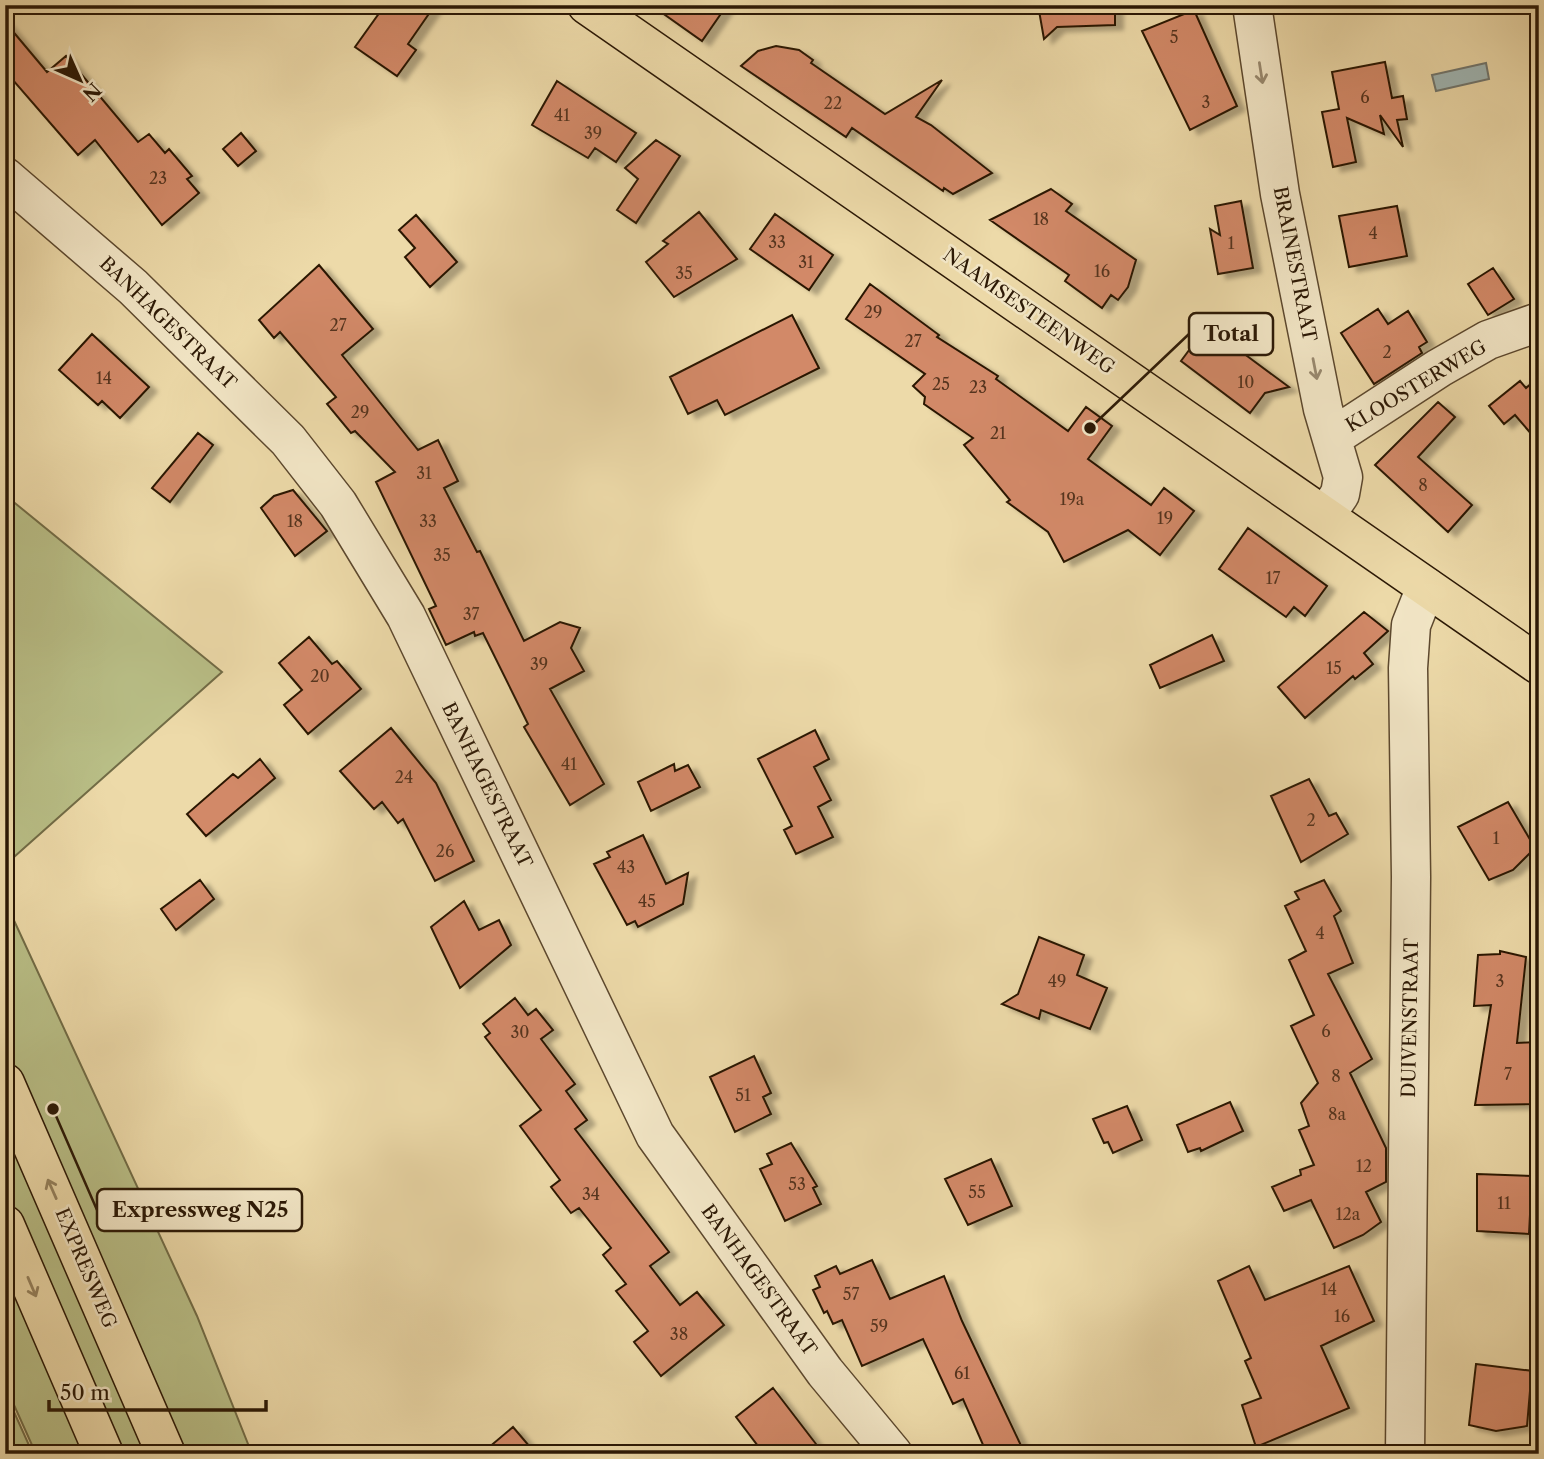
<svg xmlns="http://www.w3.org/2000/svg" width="1544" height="1459" viewBox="0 0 1544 1459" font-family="'Libre Caslon Text',serif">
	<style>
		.green { fill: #b9bf87; stroke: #726c46; stroke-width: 2 }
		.water { fill: #a0b7b5; stroke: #71776f; stroke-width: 2 }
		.building { fill: #d28968; stroke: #2b1805; stroke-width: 2; filter: url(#shadow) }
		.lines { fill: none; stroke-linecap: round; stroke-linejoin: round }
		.minor-casing { stroke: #5c482e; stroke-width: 41 }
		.major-casing { stroke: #2b1805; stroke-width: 41 }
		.highway-casing { stroke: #2b1805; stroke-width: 41 }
		.minor { stroke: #f3e7c7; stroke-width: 38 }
		.major { stroke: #eddaa9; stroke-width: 38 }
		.highway { stroke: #eddaa9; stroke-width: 38 }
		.oneway { stroke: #998a70 }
		.oneway2 { stroke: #96835f }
		.labels { text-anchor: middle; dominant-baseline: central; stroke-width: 5; stroke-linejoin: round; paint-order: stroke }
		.number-label { font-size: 16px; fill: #55341e }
		.street-label { font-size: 19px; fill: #2b1805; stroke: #f3e7c7 }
		.leader { fill: none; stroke: #2b1805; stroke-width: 2.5 }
		.callout-dot { fill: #2b1805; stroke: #f3e7c7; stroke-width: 2.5 }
		.callout { fill: #f3e7c7; stroke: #2b1805; stroke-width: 2.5 }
		.callout-label { font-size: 21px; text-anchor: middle; font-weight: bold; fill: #2b1805 }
	</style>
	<defs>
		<filter id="shadow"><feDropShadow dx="8" dy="4.5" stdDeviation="2" flood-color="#0004"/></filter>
	</defs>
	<rect width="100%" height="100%" fill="#eddaa9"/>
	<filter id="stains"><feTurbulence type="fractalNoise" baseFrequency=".00286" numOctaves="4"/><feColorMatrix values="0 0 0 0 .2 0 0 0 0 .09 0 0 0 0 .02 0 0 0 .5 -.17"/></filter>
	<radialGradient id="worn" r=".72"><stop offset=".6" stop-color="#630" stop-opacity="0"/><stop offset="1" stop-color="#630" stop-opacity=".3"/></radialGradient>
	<!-- green -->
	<path class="green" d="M5 495 222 672 5 865Z
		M5 901 197 1316 252 1454H36L5 1385Z
		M5 1392 33 1454H5Z"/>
	<!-- water -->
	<path class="water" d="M1486 63 1489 79 1436 91 1432 75Z"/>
	<!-- building -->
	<path class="building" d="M385 5H435L408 44 416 50 397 76 355 47Z
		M651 5H727L702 41Z
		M1038 5H1115V25L1057 27 1044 39Z
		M1194 10 1237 106 1190 130 1142 31Z
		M5 22 47 72 66 56 138 142 149 134 165 153 169 149 192 176 187 179 199 193 162 225 95 140 78 155 5 71Z
		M776 46 799 50 813 60 811 63 885 114 942 80 916 117 931 125 992 173 953 194 944 188 943 191 852 128 846 137 741 66 758 51Z
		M1385 62 1392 98 1403 96 1407 119 1397 120 1403 147 1380 115 1384 134 1347 118 1356 162 1333 167 1322 112 1339 109 1332 72Z
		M557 81 636 133 616 162 595 148 588 158 532 125Z
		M241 133 256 151 238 166 223 149Z
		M656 140 680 156 636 223 617 210 638 179 625 168Z
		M1051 189 1072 204 1066 211 1136 260 1128 287 1118 300 1111 295 1102 308 1065 281 1069 275 990 220Z
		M1241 201 1253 268 1218 274 1210 229 1220 235 1215 206Z
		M1397 206 1407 256 1349 267 1339 216Z
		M699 212 737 259 674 297 646 262 668 244 663 241Z
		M775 214 833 255 809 290 750 249Z
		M416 215 457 262 430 287 405 257 415 248 399 230Z
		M319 265 373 329 342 355 418 450 438 440 458 481 444 488 477 552 480 551 524 641 560 622 580 628 571 648 584 671 550 689 604 784 570 805 524 727 528 724 483 633 475 636 474 632 446 645 429 609 436 606 376 482 395 472 355 431 351 433 327 404 336 397 280 332 274 338 259 320Z
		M1493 268 1514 299 1488 315 1468 284Z
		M870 284 939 335 937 337 998 376 996 379 1068 431 1086 407 1112 426 1088 459 1151 505 1164 488 1194 511 1160 555 1128 530 1064 562 1048 532 1007 502 1010 500 964 445 973 438 924 404 925 397 913 386 925 374 846 319Z
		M1378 309 1388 324 1408 311 1427 342 1419 347 1422 353 1374 384 1341 333Z
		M792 315 819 368 725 415 717 400 688 414 670 377Z
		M1207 326 1243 353 1289 387 1265 393 1250 413 1181 361Z
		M92 334 149 387 120 418 102 401 98 405 59 370Z
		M1539 377V443L1515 415 1504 424 1489 406 1520 381 1526 388Z
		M1438 402 1455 417 1418 457 1472 505 1448 532 1375 465Z
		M198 433 213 445 170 502 152 488Z
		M293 490 327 531 295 556 261 508 274 496Z
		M1248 528 1327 586 1305 616 1294 607 1286 617 1219 569Z
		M1364 612 1388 631 1364 653 1373 664 1355 679 1353 676 1305 718 1278 687Z
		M1212 635 1224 661 1160 688 1150 665Z
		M309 637 332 664 337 661 361 689 308 734 284 705 302 690 279 663Z
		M391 728 436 783 474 861 435 881 403 819 398 823 382 802 374 809 340 771Z
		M815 730 829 759 814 767 831 800 818 807 833 837 796 854 784 830 792 826 758 759Z
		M260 759 275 778 206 836 187 814 233 774 238 778Z
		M674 764 675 771 688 765 700 787 651 811 638 782Z
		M1309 779 1329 816 1336 813 1348 834 1301 862 1271 796Z
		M1508 802 1535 848 1513 870 1489 880 1458 827Z
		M643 835 666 884 688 873 683 904 638 927 635 921 627 925 594 864 610 857 607 852Z
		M200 880 214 899 176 930 161 909Z
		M1324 880 1341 911 1334 916 1353 963 1328 974 1372 1059 1350 1073 1386 1148V1182L1366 1192 1381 1222 1363 1235 1334 1248 1311 1200 1284 1211 1272 1187 1301 1175 1300 1170 1314 1165 1299 1130 1309 1126 1301 1103 1318 1083 1291 1026 1314 1015 1289 960 1306 951 1285 906 1299 899 1295 892Z
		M464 901 479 930 499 920 511 945 460 988 431 927Z
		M1039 937 1084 955 1077 975 1107 988 1090 1029 1041 1010 1039 1019 1002 1004 1018 994Z
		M1500 951 1526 957 1517 1043 1537 1042 1534 1104 1475 1105 1491 1005 1474 1006 1478 955 1500 954Z
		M515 998 528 1015 536 1009 553 1030 541 1039 575 1084 566 1091 587 1120 575 1129 669 1252 650 1266 680 1305 697 1292 724 1325 661 1376 634 1342 648 1331 616 1291 626 1284 603 1255 611 1248 579 1208 571 1213 551 1187 560 1180 520 1126 541 1110 485 1037 490 1033 483 1024Z
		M754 1056 771 1093 763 1097 771 1114 735 1132 710 1077Z
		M1230 1102 1243 1131 1201 1151 1200 1148 1188 1152 1177 1125Z
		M1127 1106 1142 1140 1113 1153 1108 1142 1104 1143 1093 1119Z
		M791 1143 817 1186 813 1188 821 1204 785 1221 760 1169 772 1164 767 1154Z
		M991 1159 1012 1206 968 1225 945 1179Z
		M1477 1174 1532 1176 1529 1234 1477 1231Z
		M872 1260 890 1299 944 1276 962 1321 1025 1454H987L963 1399 953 1404 923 1339 862 1366 842 1320 833 1324 827 1311 824 1313 813 1290 820 1287 815 1276 836 1266 840 1274Z
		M1249 1266 1265 1300 1349 1266 1374 1321 1321 1346 1349 1408 1256 1447 1242 1405 1261 1398 1245 1361 1251 1358 1218 1281Z
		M1476 1364 1533 1371 1535 1385 1530 1391 1527 1426 1496 1431 1469 1425Z
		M773 1388 816 1444 803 1454H764L736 1417Z
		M513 1427 536 1454H481Z"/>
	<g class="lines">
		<defs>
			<path id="minor" d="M1252 5 1280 194 1323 409 1343 477 1340 494 1325 516
				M5 177 133 287 288 440 338 504 406 616 655 1135 825 1372 893 1454
				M1333 437 1439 368 1488 340 1539 322
				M1405 1454 1411 877 1408 668 1411 625 1426 587"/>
			<path id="major" d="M587 5 1539 665"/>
			<path id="highway" d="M5 1083 166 1454
				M5 1225 104 1454"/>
		</defs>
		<!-- minor casing -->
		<use href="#minor" class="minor-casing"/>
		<!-- major casing -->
		<use href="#major" class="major-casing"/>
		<!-- highway casing -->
		<use href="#highway" class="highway-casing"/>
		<!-- minor -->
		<use href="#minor" class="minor"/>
		<!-- major -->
		<use href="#major" class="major"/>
		<!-- highway -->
		<use href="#highway" class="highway"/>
	</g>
	<!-- one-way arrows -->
	<defs><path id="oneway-shaft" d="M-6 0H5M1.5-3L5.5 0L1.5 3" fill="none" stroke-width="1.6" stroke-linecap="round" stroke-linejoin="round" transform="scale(1.75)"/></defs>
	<g class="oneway">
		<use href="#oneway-shaft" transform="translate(1261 73) rotate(81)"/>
		<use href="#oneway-shaft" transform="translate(1315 369) rotate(79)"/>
	</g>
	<g class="oneway2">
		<use href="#oneway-shaft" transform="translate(52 1189) rotate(-114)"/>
		<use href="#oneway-shaft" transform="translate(32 1287) rotate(67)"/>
	</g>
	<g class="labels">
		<!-- number labels -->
		<g class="number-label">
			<text x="1174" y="37">5</text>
			<text x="1365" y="97">6</text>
			<text x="1206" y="102">3</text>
			<text x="833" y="103">22</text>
			<text x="562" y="115">41</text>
			<text x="593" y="133">39</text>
			<text x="158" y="178">23</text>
			<text x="1041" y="219">18</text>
			<text x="1373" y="233">4</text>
			<text x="777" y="242">33</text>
			<text x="1231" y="243">1</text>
			<text x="806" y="262">31</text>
			<text x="1102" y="271">16</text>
			<text x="684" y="273">35</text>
			<text x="873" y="312">29</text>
			<text x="338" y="325">27</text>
			<text x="913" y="341">27</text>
			<text x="1387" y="352">2</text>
			<text x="104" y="378">14</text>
			<text x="1246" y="382">10</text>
			<text x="941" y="384">25</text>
			<text x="978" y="387">23</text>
			<text x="360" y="412">29</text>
			<text x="998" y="433">21</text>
			<text x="424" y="473">31</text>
			<text x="1423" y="485">8</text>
			<text x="1072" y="499">19a</text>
			<text x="1165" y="518">19</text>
			<text x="295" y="521">18</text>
			<text x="428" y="521">33</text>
			<text x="442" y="555">35</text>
			<text x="1273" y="578">17</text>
			<text x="471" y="614">37</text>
			<text x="539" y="664">39</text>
			<text x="1334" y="668">15</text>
			<text x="320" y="676">20</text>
			<text x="569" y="764">41</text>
			<text x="404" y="777">24</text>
			<text x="1311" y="820">2</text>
			<text x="1496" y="838">1</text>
			<text x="445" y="851">26</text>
			<text x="626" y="867">43</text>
			<text x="647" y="901">45</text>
			<text x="1320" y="933">4</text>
			<text x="1057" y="981">49</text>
			<text x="1500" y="981">3</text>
			<text x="1326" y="1031">6</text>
			<text x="520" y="1032">30</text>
			<text x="1508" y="1074">7</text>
			<text x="1336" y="1076">8</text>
			<text x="743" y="1095">51</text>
			<text x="1337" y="1114">8a</text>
			<text x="1364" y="1166">12</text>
			<text x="797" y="1184">53</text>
			<text x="977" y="1192">55</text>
			<text x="591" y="1194">34</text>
			<text x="1504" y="1203">11</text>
			<text x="1348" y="1214">12a</text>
			<text x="1329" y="1289">14</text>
			<text x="851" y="1294">57</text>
			<text x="1342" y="1316">16</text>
			<text x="879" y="1326">59</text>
			<text x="679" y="1334">38</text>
			<text x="962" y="1373">61</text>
		</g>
		<!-- street labels -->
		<g class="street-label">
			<text transform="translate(1295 264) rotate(79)">BRAINESTRAAT</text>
			<text transform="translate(1029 311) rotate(35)">NAAMSESTEENWEG</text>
			<text transform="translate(168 323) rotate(44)">BANHAGESTRAAT</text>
			<text transform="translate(1416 386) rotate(-31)">KLOOSTERWEG</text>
			<text transform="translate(487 785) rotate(64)">BANHAGESTRAAT</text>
			<text transform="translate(1410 1018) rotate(-89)">DUIVENSTRAAT</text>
			<text transform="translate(86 1268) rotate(67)">EXPRESWEG</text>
			<text transform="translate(759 1280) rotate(54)">BANHAGESTRAAT</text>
		</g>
	</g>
	<!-- callouts -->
	<path class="leader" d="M1090 428L1189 334M53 1109L97 1210"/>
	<g class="callout-dot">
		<circle cx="1090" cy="428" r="7"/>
		<circle cx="53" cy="1109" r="7"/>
	</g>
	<g class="callout">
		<rect x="1189" y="313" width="84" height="42" rx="7"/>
		<rect x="97" y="1189" width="205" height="42" rx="7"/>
	</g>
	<g class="callout-label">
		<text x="1231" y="341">Total</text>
		<text x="200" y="1217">Expressweg N25</text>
	</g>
	<!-- margin -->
	<rect width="1544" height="1459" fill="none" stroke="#eddaa9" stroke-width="28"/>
	<rect x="7" y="7" width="1530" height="1445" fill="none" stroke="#2b1805" stroke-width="3.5"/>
	<rect x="14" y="14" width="1516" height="1431" fill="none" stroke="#2b1805" stroke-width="2"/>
	<!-- north arrow -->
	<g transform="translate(80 80) rotate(135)" stroke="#f3e7c7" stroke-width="5" paint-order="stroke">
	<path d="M0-5L12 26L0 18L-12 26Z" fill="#2b1805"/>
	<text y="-10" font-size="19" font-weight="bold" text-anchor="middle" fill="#2b1805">N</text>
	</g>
	<!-- scale -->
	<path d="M49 1400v10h217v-10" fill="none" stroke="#2b1805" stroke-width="3.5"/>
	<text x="60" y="1400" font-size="21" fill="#2b1805" stroke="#f3e7c7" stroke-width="5" paint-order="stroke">50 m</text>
	<rect width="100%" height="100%" filter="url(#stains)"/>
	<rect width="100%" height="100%" fill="url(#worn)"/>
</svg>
